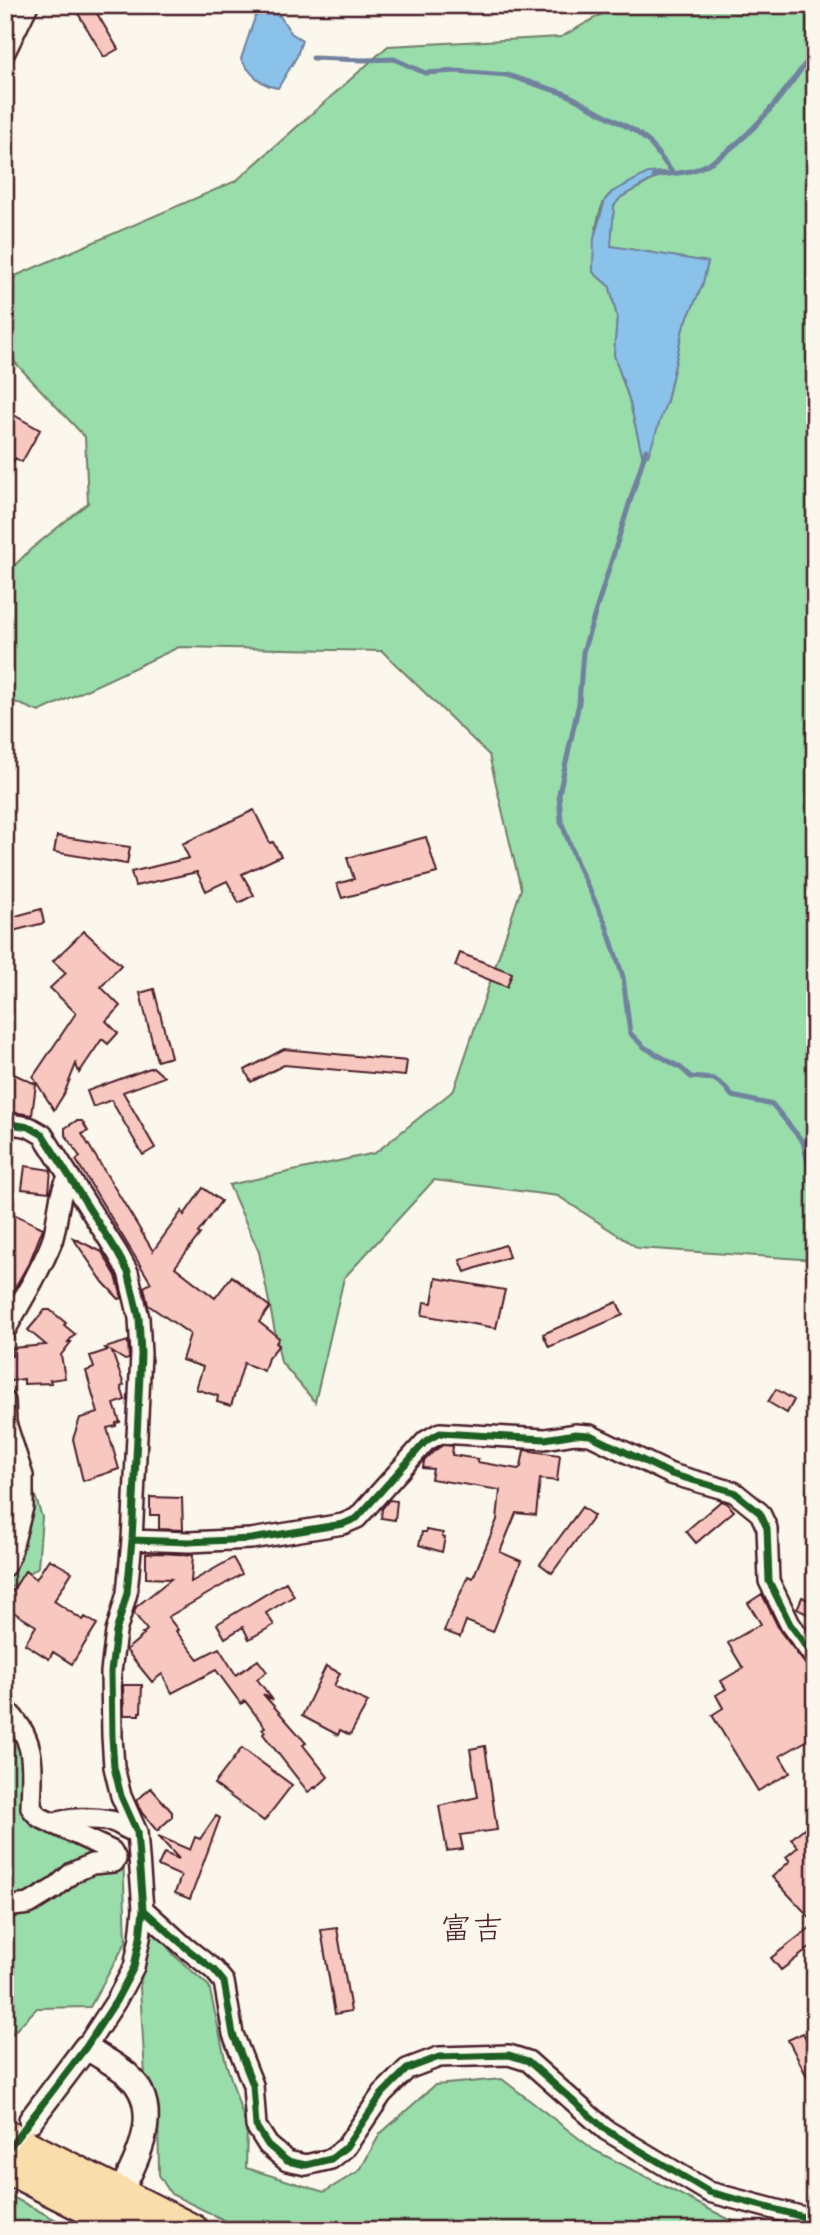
<svg xmlns="http://www.w3.org/2000/svg" width="820" height="2235" viewBox="0 0 820 2235" font-family="'Indie Flower','Klee One',sans-serif">
	<style>
		.green { fill: #98ddaa; stroke: #717e6a; stroke-width: 2; fill-rule: evenodd }
		.water { fill: #8bc2ea; stroke: #71819e; stroke-width: 2 }
		.lines { fill: none; stroke-linecap: round; stroke-linejoin: round }
		.stream { stroke: #71819e; stroke-width: 5 }
		.building { fill: #f8c8c0; stroke: #4a1f2b; stroke-width: 2 }
		.minor-casing { stroke: #4a1f2b; stroke-width: 24 }
		.tertiary-casing { stroke: #4a1f2b; stroke-width: 28 }
		.primary-casing { stroke: #4a1f2b; stroke-width: 35 }
		.minor { stroke: #fbf7ec; stroke-width: 19 }
		.tertiary { stroke: #fbf7ec; stroke-width: 23 }
		.primary { stroke: #f9deab; stroke-width: 30 }
		.cycleway-casing { stroke: #fbf7ec; stroke-width: 11 }
		.cycleway { stroke: #1b5e20; stroke-width: 7 }
		.labels { text-anchor: middle; dominant-baseline: central; stroke-width: 6; stroke-linejoin: round; paint-order: stroke }
		.quarter-label { font-size: 32px; fill: #4a1f2b; stroke: #fbf7ec }
	</style>
	<rect width="100%" height="100%" fill="#fbf7ec"/>
	<filter id="ink" filterUnits="userSpaceOnUse"><feTurbulence type="fractalNoise" baseFrequency=".0143" numOctaves="2"/><feDisplacementMap in="SourceGraphic" scale="14" xChannelSelector="R" yChannelSelector="G"/><feConvolveMatrix kernelMatrix="1 2 1 2 8 2 1 2 1" color-interpolation-filters="sRGB"/></filter>
	<g filter="url(#ink)">
		<!-- green -->
		<path class="green" d="M618 5H815V1260L638 1248 558 1196 434 1180 344 1278 315 1402 281 1362 259 1252 229 1185 375 1153 454 1090 521 889 489 755 382 651 179 647 39 712 5 698V575L31 549 88 503 85 437 7 354 15 276 236 181 388 46 561 37ZM663 174 621 197 614 206 610 246 708 262 702 286 683 328 667 401 642 454 629 399 614 355 617 317 610 287 593 272C594 252 594 206 611 193 623 185 649 179 663 174Z
			M5 1432 17 1441 42 1517 38 1567 5 1592Z
			M5 1717 20 1733 35 1804 123 1851 126 1942 90 2007 37 2008 5 2041Z
			M149 1924 175 1956 209 1986 226 2063 247 2129 246 2168 324 2192 360 2170 380 2134 435 2085 502 2079 594 2150 730 2220 783 2230H244L171 2194 159 2175 158 2108 145 2076 140 1987Z
			M5 2193 75 2230H5Z"/>
		<!-- water -->
		<path class="water" d="M262 10 280 16 291 33 302 40 297 56 278 88C262 86 250 74 241 59L255 17Z
			M665 172 621 197 614 206 611 246 708 262 702 286 683 328 667 400 648 456 642 454 629 399 614 355 617 317 610 287 593 272 594 238 605 200 612 192 648 173Z"/>
		<g class="lines">
			<!-- stream -->
			<path class="stream" d="M313 58 363 60 394 59 425 73 456 71 507 75 566 94 635 131 649 142 672 172
				M654 176C668 173 685 174 697 169 743 151 787 90 815 50
				M646 450 583 652 579 703 559 794 561 821 578 866 605 922 623 977 630 1033 644 1047 681 1068 691 1077 714 1079 724 1086 732 1096 773 1105 803 1142 815 1192"/>
		</g>
		<!-- building -->
		<path class="building" d="M73 5H92L118 49 104 57Z
			M5 410 40 430 22 462 15 458 5 476Z
			M254 810 270 843 273 842 281 856 242 874 254 895 239 903 227 881 206 891 197 872 135 886 131 872 189 858 182 844Z
			M57 836 130 847 127 864 54 852Z
			M426 837 437 873 342 898 337 884 354 879 347 858Z
			M41 909 44 923 5 933V919Z
			M84 931 121 965 101 987 120 1006 106 1021 118 1033 108 1044 102 1039 79 1073 76 1064 64 1094 54 1110 33 1077 76 1013 50 988 66 973 53 961Z
			M460 953 512 973 507 987 455 966Z
			M154 989 171 1057 157 1061 140 993Z
			M284 1049 407 1061 405 1076 284 1065 251 1082 245 1070Z
			M153 1067 164 1077 123 1092 155 1148 143 1155 111 1100 93 1107 87 1091Z
			M5 1070 36 1084 32 1115 5 1111Z
			M76 1121H82L88 1131 82 1134 153 1251 182 1211 184 1215 203 1188 221 1201 198 1233 200 1234 175 1267 215 1298 232 1276 270 1307 259 1322 279 1338 276 1343 279 1345 268 1358 264 1371 244 1363 231 1406 217 1402 218 1396 196 1389 203 1367 182 1360 190 1334 148 1305 144 1287 151 1283 76 1160 80 1157 65 1134V1128Z
			M25 1166 51 1170 49 1192 22 1189Z
			M5 1210 43 1228 30 1261 5 1305Z
			M73 1238 102 1252 116 1276 122 1298 119 1299 103 1282Z
			M505 1245 509 1257 465 1272 460 1260Z
			M436 1278 505 1290 496 1328 422 1315 424 1302 432 1303Z
			M617 1302 623 1315 549 1347 543 1334Z
			M45 1310H50L66 1323 64 1325 75 1334 68 1342H71L61 1355 65 1378 50 1380 51 1383 24 1384V1379L10 1381 8 1356H12V1348L46 1345 28 1330Z
			M128 1341 129 1359 125 1360 112 1352 124 1385 121 1387 125 1400 114 1404 120 1422 116 1423V1426L107 1428 119 1469 83 1481 73 1439 80 1418 98 1413 86 1371 94 1368 90 1356 108 1350 105 1348Z
			M776 1389 794 1400 787 1413 768 1402Z
			M443 1445 453 1446 452 1455 478 1459 477 1462 518 1469 521 1467 524 1450 560 1455 557 1481 540 1479 536 1515 516 1513 500 1552 521 1561 493 1632 466 1621 460 1637 444 1631 468 1576 473 1578 497 1520 500 1490 431 1479 433 1469 423 1468 424 1461 434 1451Z
			M150 1497 182 1498 183 1530 159 1529V1515H150Z
			M389 1500 397 1501 395 1520 381 1518 382 1509Z
			M721 1501 727 1503 734 1511 696 1543 686 1531Z
			M582 1507 594 1516 552 1573 540 1564Z
			M426 1530 443 1533 442 1537 445 1538 442 1552 419 1545 422 1532H426Z
			M159 1553 193 1555 191 1582 233 1558 242 1574 168 1617 178 1630 176 1631 198 1659 219 1648 236 1675 258 1660 267 1672 257 1679 273 1700 263 1694 306 1743 303 1745 328 1777 316 1788 315 1787 308 1792 263 1734 265 1732 262 1729 265 1727 245 1701 241 1704 216 1670 172 1693 162 1674 152 1682 126 1650 144 1635 142 1634 147 1630 134 1613 136 1607 171 1579 146 1578V1554Z
			M49 1559 72 1572 54 1601 83 1620 85 1617 97 1624 72 1664 53 1652 49 1659 25 1644 36 1626 5 1607V1603L25 1571 36 1579Z
			M286 1582 294 1596 266 1613 274 1625 249 1639 243 1627 225 1638 217 1624Z
			M762 1594 780 1631 815 1677V1736L780 1756 790 1773 758 1791 712 1715 723 1708 716 1695 726 1689 721 1681 743 1668 728 1643 761 1624 748 1603Z
			M802 1597 815 1603V1618L797 1609Z
			M326 1666 340 1673 334 1686 368 1702 350 1735 340 1730 338 1735 302 1716Z
			M123 1685H142L141 1712H139V1715H124Z
			M485 1746 497 1830 460 1835 463 1849 447 1851 439 1806 478 1797 470 1749Z
			M242 1748 292 1785 264 1821 214 1784Z
			M151 1788 172 1812V1817L157 1831 142 1813 136 1801Z
			M216 1816 220 1818 190 1899 175 1893 181 1876 158 1866 164 1853 179 1859 158 1836 190 1850 195 1837 200 1839Z
			M804 1828 815 1839V1923L772 1877 790 1861 786 1857 798 1847 791 1839Z
			M815 1924V1944L781 1970 771 1958Z
			M337 1928 351 2011 335 2014 321 1930Z
			M803 2033 815 2056V2092L788 2040Z"/>
		<g class="lines">
			<defs>
				<path id="minor" d="M5 52 28 5
					M5 1123 29 1127 43 1135 118 1254 128 1272 139 1318 141 1354 132 1540 127 1593 116 1632 111 1672 112 1736 114 1767 121 1796 137 1832 143 1909 140 1938 134 1967 116 2001 86 2047
					M5 1331C20 1303 39 1274 51 1244 59 1224 57 1192 69 1177
					M5 1401 6 1423 23 1476V1507L10 1556 5 1566
					M132 1540 189 1542 251 1539 343 1524 357 1518 426 1441 440 1433 545 1439 575 1434 590 1435 671 1474 734 1492 760 1513 767 1528 769 1581 790 1624 815 1658
					M5 1709C38 1739 32 1768 31 1808L39 1817 112 1851 116 1859 114 1862 92 1864 72 1873 55 1888 29 1904 5 1907
					M53 1824C68 1817 95 1818 111 1821 121 1823 123 1829 137 1832
					M143 1909 185 1947 214 1970 224 1982 233 2034 253 2085 256 2126 268 2145 287 2161 306 2165 331 2159 346 2147 382 2094 407 2069 439 2057 509 2055 528 2061 606 2130 709 2192 815 2220"/>
				<path id="tertiary" d="M31 2120 86 2047C99 2056 115 2064 127 2074 165 2108 138 2156 121 2192"/>
				<path id="primary" d="M5 2135 193 2230
					M5 2167 130 2230"/>
			</defs>
			<!-- minor casing -->
			<use href="#minor" class="minor-casing"/>
			<!-- tertiary casing -->
			<use href="#tertiary" class="tertiary-casing"/>
			<!-- primary casing -->
			<use href="#primary" class="primary-casing"/>
			<!-- minor -->
			<use href="#minor" class="minor"/>
			<!-- tertiary -->
			<use href="#tertiary" class="tertiary"/>
			<!-- primary -->
			<use href="#primary" class="primary"/>
			<defs>
				<path id="cycleway" d="M5 1123 29 1127 43 1135 118 1254 128 1272 139 1318 141 1354 132 1540 127 1593 116 1632 111 1672 112 1736 114 1767 121 1796 137 1832 143 1909 140 1938 134 1967 116 2001 86 2047 5 2153
					M132 1540 189 1542 251 1539 343 1524 357 1518 426 1441 440 1433 545 1439 575 1434 590 1435 671 1474 734 1492 760 1513 767 1528 769 1581 790 1624 815 1658
					M143 1909 185 1947 214 1970 224 1982 233 2034 253 2085 256 2126 268 2145 287 2161 306 2165 331 2159 346 2147 382 2094 407 2069 439 2057 509 2055 528 2061 606 2130 709 2192 815 2220"/>
			</defs>
			<!-- cycleway casing -->
			<use href="#cycleway" class="cycleway-casing"/>
			<!-- cycleway -->
			<use href="#cycleway" class="cycleway"/>
		</g>
	</g>
	<g class="labels">
		<!-- quarter labels -->
		<g class="quarter-label">
			<text x="472" y="1931">富吉</text>
		</g>
	</g>
	<!-- margin -->
	<rect width="820" height="2235" fill="none" stroke="#fbf7ec" stroke-width="28"/>
	<rect x="14" y="14" width="792" height="2207" fill="none" stroke="#4a1f2b" stroke-width="2.5" filter="url(#ink)"/>
</svg>
